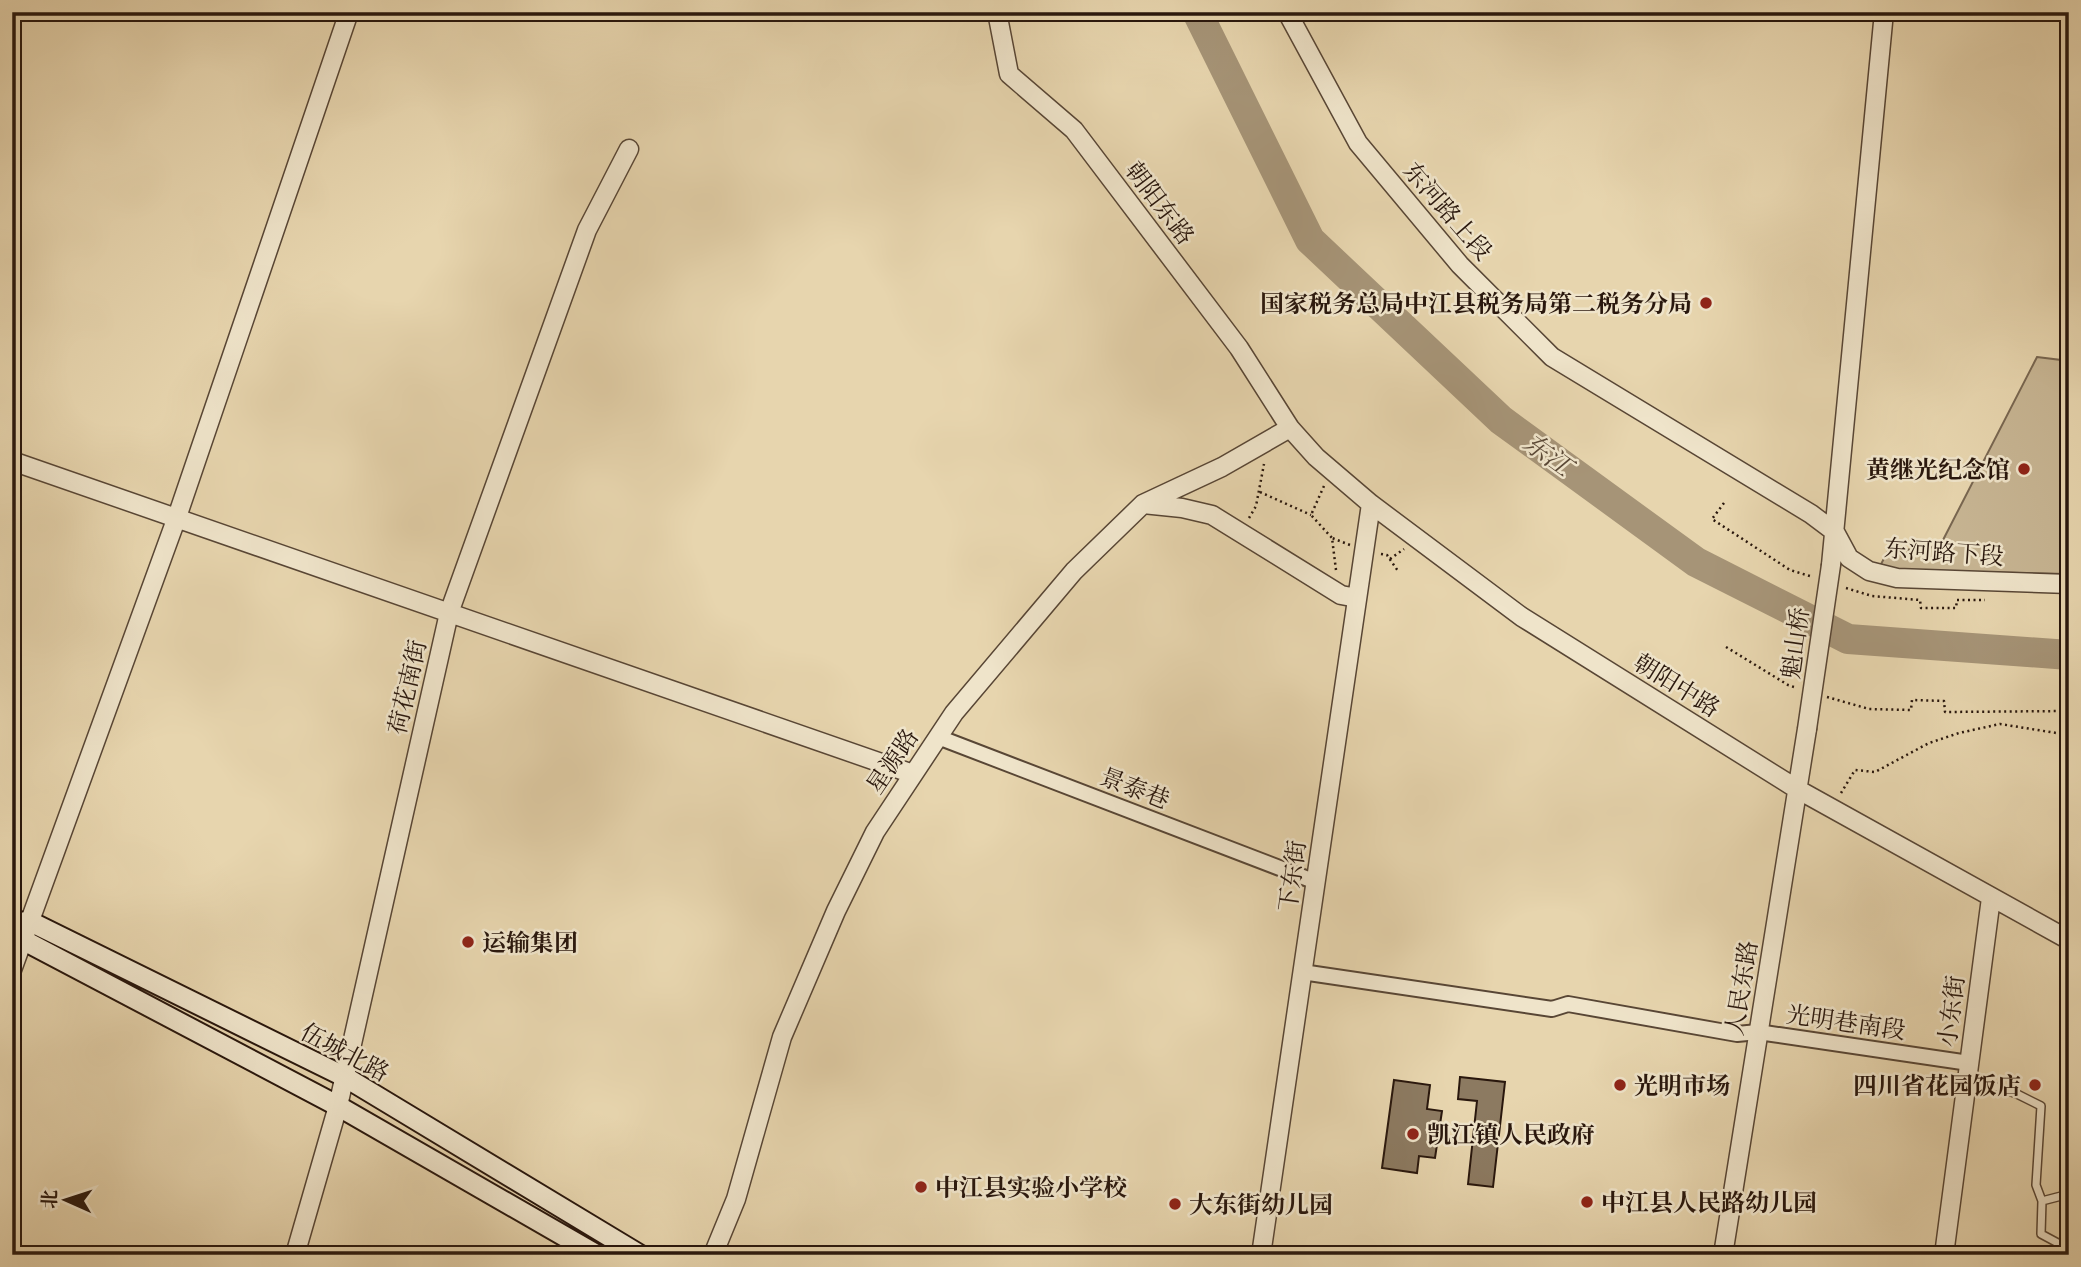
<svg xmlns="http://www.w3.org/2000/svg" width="2081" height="1267" viewBox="0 0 2081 1267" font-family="'Gentium Book Plus','Noto Serif SC',serif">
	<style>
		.green { fill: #c7b593; stroke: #786650; stroke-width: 2 }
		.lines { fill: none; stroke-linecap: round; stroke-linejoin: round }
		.river { stroke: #a69477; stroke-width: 30 }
		.building { fill: #8c7a61; stroke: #29170d; stroke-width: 2 }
		.service-casing { stroke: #584635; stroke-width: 10 }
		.minor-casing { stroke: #584635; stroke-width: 18 }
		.tertiary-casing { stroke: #584635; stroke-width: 21 }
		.secondary-casing { stroke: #29170d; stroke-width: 23 }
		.path { stroke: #29170d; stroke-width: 2.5; stroke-dasharray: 2 3.5; stroke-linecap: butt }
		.service { stroke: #efe4ca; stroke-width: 7 }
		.minor { stroke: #efe4ca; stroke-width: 14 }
		.tertiary { stroke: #efe4ca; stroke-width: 18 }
		.secondary { stroke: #efe4ca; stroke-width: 19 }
		.tertiary-bridge-casing { stroke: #584635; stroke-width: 21; stroke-linecap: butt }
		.tertiary-bridge { stroke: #efe4ca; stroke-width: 18 }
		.poi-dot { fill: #8f2418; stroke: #efe4ca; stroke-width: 2.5 }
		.labels { text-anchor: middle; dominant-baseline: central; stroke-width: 5; stroke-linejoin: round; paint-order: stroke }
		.street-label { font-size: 24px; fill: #29170d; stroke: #efe4ca }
		.poi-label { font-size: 24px; font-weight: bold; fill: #29170d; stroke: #efe4ca; text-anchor: start }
		.water-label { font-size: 26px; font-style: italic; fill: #5b4937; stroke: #efe4ca }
	</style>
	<rect width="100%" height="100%" fill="#e7d5ae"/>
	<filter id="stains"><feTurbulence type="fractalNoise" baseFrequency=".00286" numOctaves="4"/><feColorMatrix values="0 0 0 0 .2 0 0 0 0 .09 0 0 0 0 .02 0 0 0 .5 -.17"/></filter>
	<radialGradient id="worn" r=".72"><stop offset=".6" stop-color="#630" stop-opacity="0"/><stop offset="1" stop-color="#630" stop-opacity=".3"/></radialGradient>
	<!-- green -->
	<path class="green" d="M2037 357 2069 361V574L1902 571 1880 566 1889 549 1927 550 1943 540Z"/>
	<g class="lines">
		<!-- river -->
		<path class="river" d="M1197 12 1310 240 1501 420 1696 562 1848 639 2069 655"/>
	</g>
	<!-- building -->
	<path class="building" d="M1460 1077 1505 1082 1493 1187 1468 1184 1477 1101 1458 1099Z
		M1394 1080 1430 1085 1427 1109 1442 1111 1435 1158 1419 1156 1417 1173 1382 1168Z"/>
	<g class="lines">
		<defs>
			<path id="service" d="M1968 1077 2017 1094 2041 1106 2036 1185 2042 1201 2069 1194
				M2042 1201 2041 1234 2069 1249"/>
			<path id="minor" d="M938 737 1316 882
				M1302 972 1552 1009 1568 1004 1737 1034 1758 1032 1969 1063"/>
			<path id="tertiary" d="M997 12 1009 74 1074 130 1239 348 1290 428 1316 457 1371 504 1522 617 1797 789 2069 940
				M1287 12 1358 143 1460 265 1552 357 1811 514 1835 532 1849 558 1869 571 1897 578 2069 584
				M12 461 913 774
				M1143 504 1182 508 1212 515 1341 595 1357 598
				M1831 565 1884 12
				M12 970 177 517 349 12
				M295 1255 338 1106 449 613 587 230 629 149
				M713 1255 736 1199 782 1037 836 911 875 832 954 713 1074 571 1143 504 1222 467 1290 428
				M1261 1255 1371 504
				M1723 1255 1807 729
				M1944 1255 1991 898"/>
			<path id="secondary" d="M12 922H31L345 1077 640 1255
				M12 940H23L338 1106 597 1255"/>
		</defs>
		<!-- service casing -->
		<use href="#service" class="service-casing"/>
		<!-- minor casing -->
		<use href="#minor" class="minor-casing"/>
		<!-- tertiary casing -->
		<use href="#tertiary" class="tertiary-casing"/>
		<!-- secondary casing -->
		<use href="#secondary" class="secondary-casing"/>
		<!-- path -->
		<path class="path" d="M1324 486 1311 515 1332 538
			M1260 492 1311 515
			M1724 503 1712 519 1790 570 1813 577
			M1249 518 1256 506 1264 464
			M1381 554 1387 555 1398 571
			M1390 559 1404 549
			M1336 570 1332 538 1350 545
			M1846 588 1872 596 1920 600 1921 608H1956L1957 600H1985
			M1726 647 1788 685 1797 688
			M1827 697 1869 709 1911 710 1912 700 1944 701 1945 712 2069 711
			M1841 793 1855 770 1875 772 1929 743 1959 733 2000 724 2069 735"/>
		<!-- service -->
		<use href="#service" class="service"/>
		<!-- minor -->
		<use href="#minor" class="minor"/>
		<!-- tertiary -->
		<use href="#tertiary" class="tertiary"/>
		<!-- secondary -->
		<use href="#secondary" class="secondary"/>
		<defs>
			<path id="tertiary-bridge" d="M1807 729 1831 565"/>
		</defs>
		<!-- tertiary-bridge casing -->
		<use href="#tertiary-bridge" class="tertiary-bridge-casing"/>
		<!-- tertiary-bridge -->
		<use href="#tertiary-bridge" class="tertiary-bridge"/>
	</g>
	<!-- markers -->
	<g class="poi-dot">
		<circle cx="1706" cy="303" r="7"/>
		<circle cx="2024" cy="469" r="7"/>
		<circle cx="468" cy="942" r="7"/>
		<circle cx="1620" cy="1085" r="7"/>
		<circle cx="2035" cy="1085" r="7"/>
		<circle cx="1413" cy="1134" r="7"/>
		<circle cx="921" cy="1187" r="7"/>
		<circle cx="1587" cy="1202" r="7"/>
		<circle cx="1175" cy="1204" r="7"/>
	</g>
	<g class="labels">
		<!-- street labels -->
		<g class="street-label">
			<text transform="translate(1160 203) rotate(53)">朝阳东路</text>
			<text transform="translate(1448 211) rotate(49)">东河路上段</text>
			<text transform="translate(1944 552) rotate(4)">东河路下段</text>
			<text transform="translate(1795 643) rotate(-82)">魁山桥</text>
			<text transform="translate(1677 685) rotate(32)">朝阳中路</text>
			<text transform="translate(407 687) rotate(-77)">荷花南街</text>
			<text transform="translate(892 761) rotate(-56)">星源路</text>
			<text transform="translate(1135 788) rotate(21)">景泰巷</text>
			<text transform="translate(1292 876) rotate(-82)">下东街</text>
			<text transform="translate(1741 988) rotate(-81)">人民东路</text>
			<text transform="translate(1951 1011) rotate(-83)">小东街</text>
			<text transform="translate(1846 1022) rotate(8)">光明巷南段</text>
			<text transform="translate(345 1052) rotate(28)">伍城北路</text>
		</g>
		<!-- poi labels -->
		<g class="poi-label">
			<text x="1692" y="303" text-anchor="end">国家税务总局中江县税务局第二税务分局</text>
			<text x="2010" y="469" text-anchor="end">黄继光纪念馆</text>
			<text x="482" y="942">运输集团</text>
			<text x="1634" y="1085">光明市场</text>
			<text x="2021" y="1085" text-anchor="end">四川省花园饭店</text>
			<text x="1427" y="1134">凯江镇人民政府</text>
			<text x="935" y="1187">中江县实验小学校</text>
			<text x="1601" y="1202">中江县人民路幼儿园</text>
			<text x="1189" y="1204">大东街幼儿园</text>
		</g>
		<!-- water labels -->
		<g class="water-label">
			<text transform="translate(1548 454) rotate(36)">东江</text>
		</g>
	</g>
	<!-- margin -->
	<rect width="2081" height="1267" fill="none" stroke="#e7d5ae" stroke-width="42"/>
	<rect x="14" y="14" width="2053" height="1239" fill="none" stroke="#29170d" stroke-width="3.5"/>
	<rect x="21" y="21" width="2039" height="1225" fill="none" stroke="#29170d" stroke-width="2"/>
	<!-- north arrow -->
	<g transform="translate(66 1200) rotate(273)" stroke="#efe4ca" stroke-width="5" paint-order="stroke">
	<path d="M0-5L12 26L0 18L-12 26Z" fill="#29170d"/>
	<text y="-10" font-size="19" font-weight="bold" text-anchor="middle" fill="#29170d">北</text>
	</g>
	<rect width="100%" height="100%" filter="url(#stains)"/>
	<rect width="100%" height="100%" fill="url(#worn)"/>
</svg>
